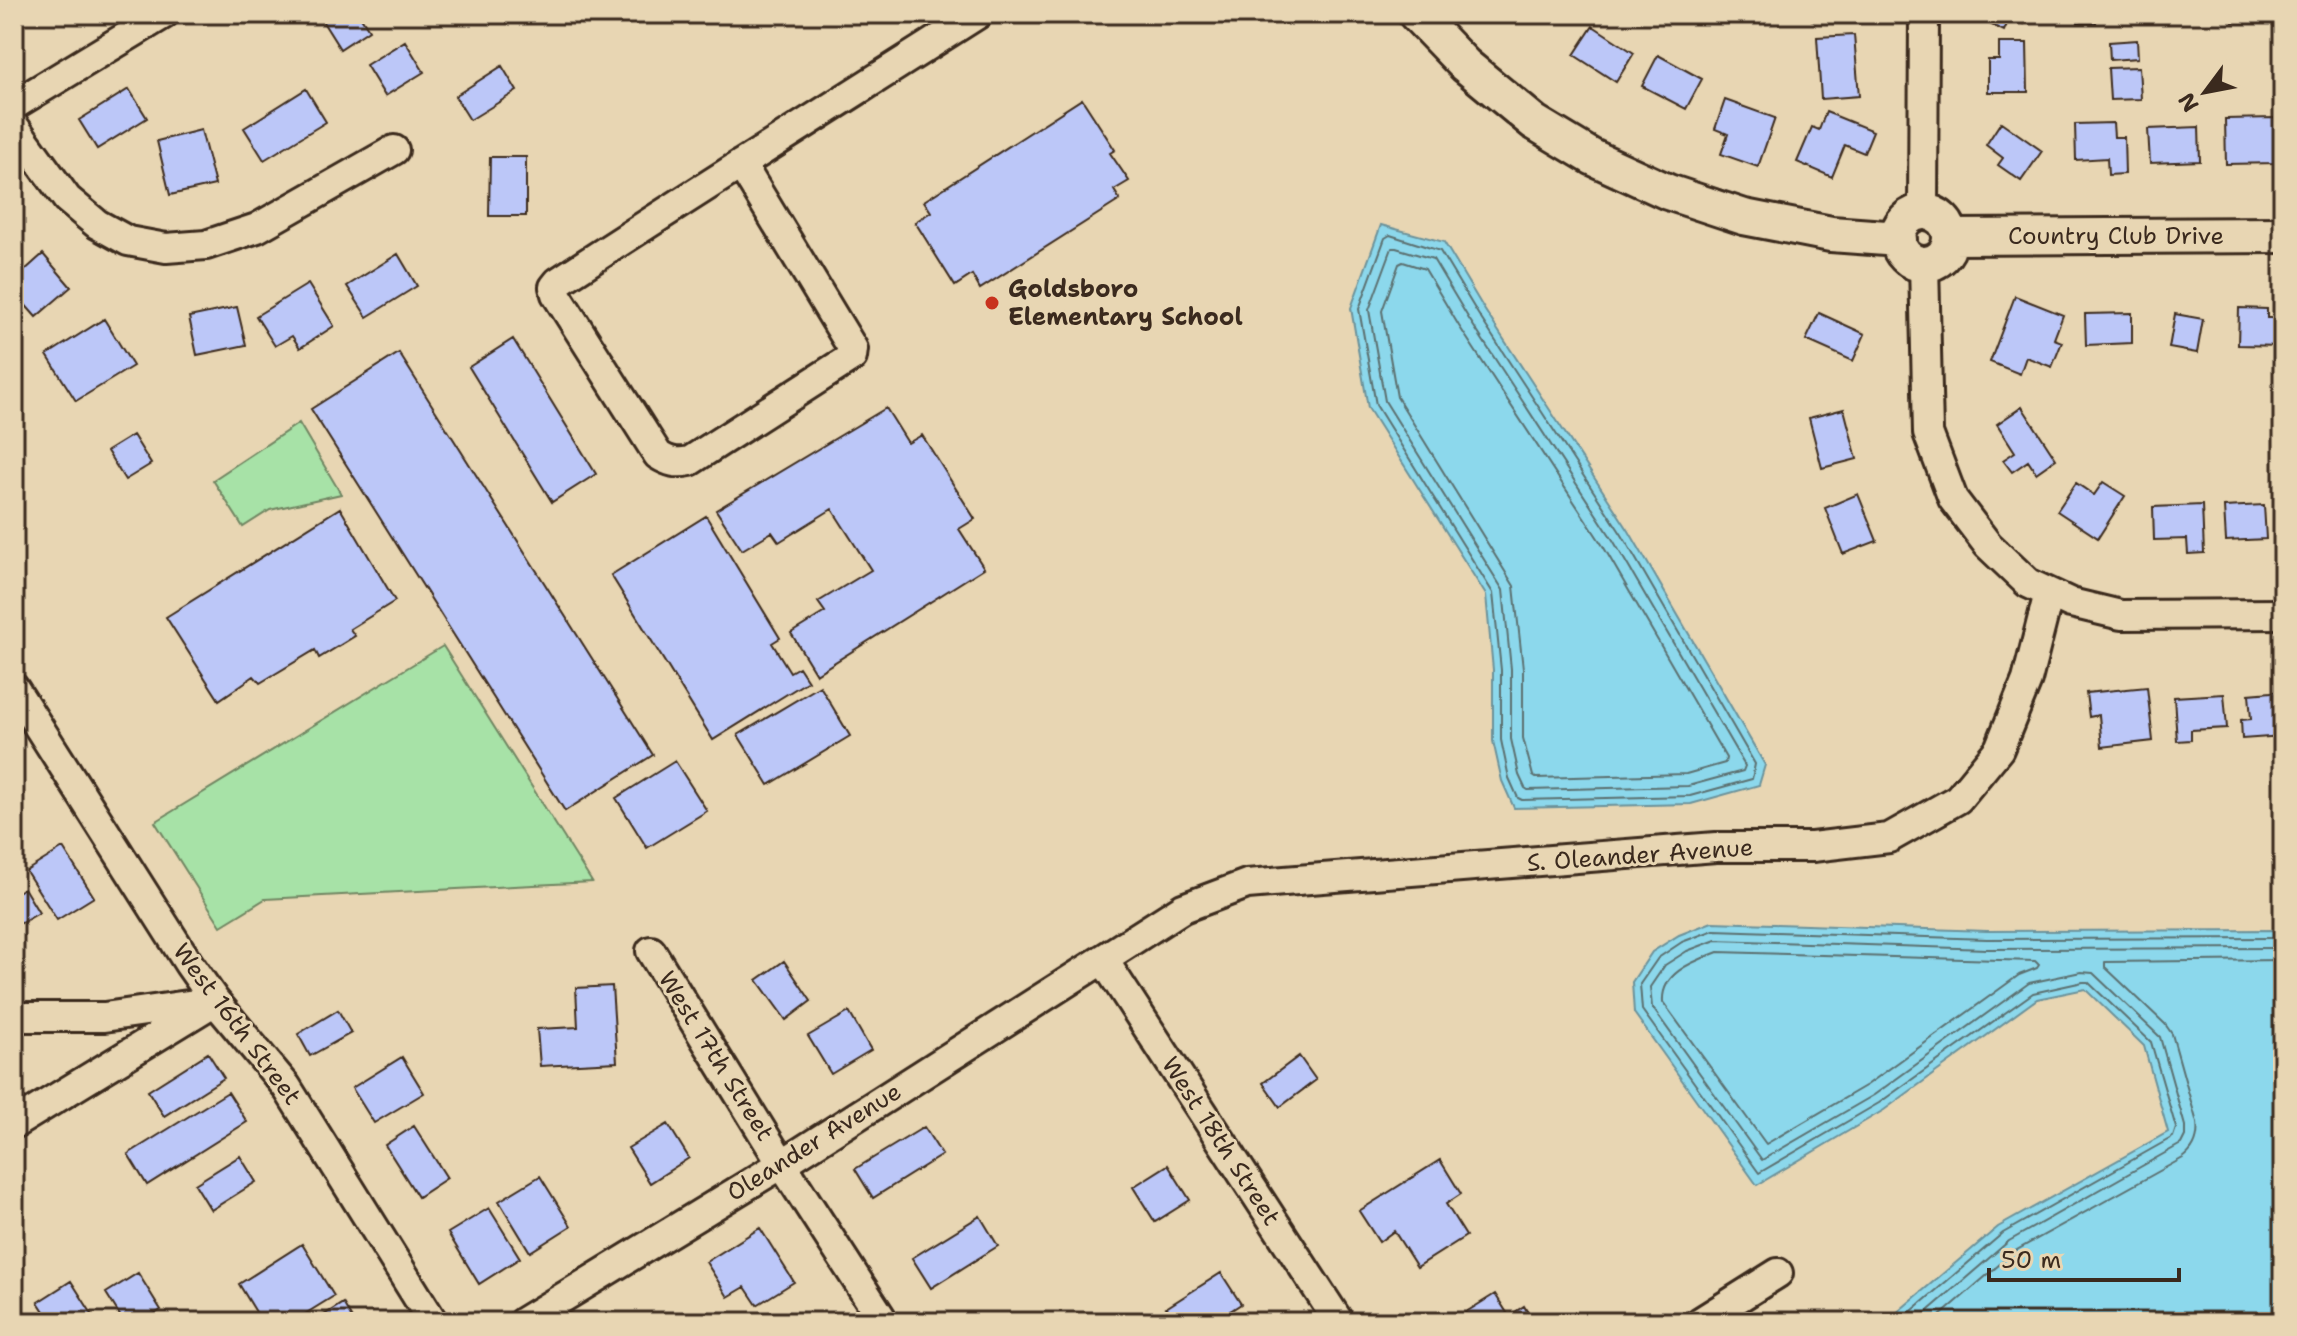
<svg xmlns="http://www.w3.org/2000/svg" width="2297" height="1336" viewBox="0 0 2297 1336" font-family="'Shantell Sans',sans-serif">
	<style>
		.green { fill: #a7e2a7; stroke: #718662; stroke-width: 2 }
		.water { fill: #8cd8ec; stroke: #6c929a; stroke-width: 2 }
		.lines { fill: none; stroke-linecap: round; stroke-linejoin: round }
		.shore { stroke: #5b7070; stroke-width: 2 }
		.building { fill: #bcc7f8; stroke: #3b2a1e; stroke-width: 2 }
		.minor-casing { stroke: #3b2a1e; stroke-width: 34 }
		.tertiary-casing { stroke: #3b2a1e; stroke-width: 40 }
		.minor { stroke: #e8d6b3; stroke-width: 28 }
		.tertiary { stroke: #e8d6b3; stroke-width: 34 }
		.poi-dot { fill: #c8321e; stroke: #e8d6b3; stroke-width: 3 }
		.labels { text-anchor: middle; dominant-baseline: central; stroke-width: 6; stroke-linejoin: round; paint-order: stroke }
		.street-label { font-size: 24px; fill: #3b2a1e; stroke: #e8d6b3 }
		.poi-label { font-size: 24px; font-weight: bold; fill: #3b2a1e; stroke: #e8d6b3; text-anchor: start }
	</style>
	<rect width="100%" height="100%" fill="#e8d6b3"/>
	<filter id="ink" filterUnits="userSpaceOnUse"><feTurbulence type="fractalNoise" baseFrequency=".0125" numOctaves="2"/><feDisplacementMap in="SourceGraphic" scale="16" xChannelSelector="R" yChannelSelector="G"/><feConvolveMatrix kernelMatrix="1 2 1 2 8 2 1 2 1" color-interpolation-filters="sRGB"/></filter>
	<g filter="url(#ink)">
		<!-- green -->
		<path class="green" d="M299 423 341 494 270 510 243 527 213 480Z
			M443 646 592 882 265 899 221 926 155 822Z"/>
		<!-- water -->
		<path class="water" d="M1381 225 1444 242 1484 309 1629 531 1765 765 1759 785 1691 804 1514 808 1502 781 1493 741V670L1486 595 1368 408 1351 308Z
			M1712 922 1987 931 2283 930V1322H1898L1894 1315 1998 1227 2168 1132 2144 1046 2085 989 2037 999 1884 1110 1757 1185 1634 1013 1632 982 1652 952 1679 935Z"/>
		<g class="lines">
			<!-- shore -->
			<path class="shore" d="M1390 235 1440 251 1478 314 1622 535 1755 764 1752 779 1690 796 1522 800 1518 798 1509 778 1501 740V670L1493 593 1376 405 1359 309 1385 238Z
				M1392 248H1396L1433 259 1469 319 1613 540 1745 766 1743 771 1688 786 1528 790 1525 788 1519 775 1511 739V669L1503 590 1385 401 1369 310Z
				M1403 262 1425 269 1459 326 1603 546 1726 758 1725 763 1686 774 1536 778 1533 776 1523 738V669L1514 586 1397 397 1382 311 1399 264Z
				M1718 952 2035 961 2039 965 2037 968 2019 975 1867 1085 1766 1144 1663 1002C1661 972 1695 961 1718 952Z
				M1905 1322 1906 1316 2003 1233 2173 1137 2176 1128 2151 1042 2088 982H2083L2033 993 1879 1103 1759 1173 1642 1010 1640 984 1658 958 1682 942 1714 930 1987 939 2283 938
				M1915 1322 2009 1241 2181 1144 2185 1136V1126L2160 1037 2093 973 2081 972 2029 983 1874 1095 1762 1160 1652 1007 1650 987 1665 965 1687 951 1716 940 1987 949 2283 948
				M1933 1322 2015 1251 2183 1158C2195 1149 2199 1138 2197 1123L2172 1034 2165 1024 2105 967V962L2283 960"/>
		</g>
		<!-- building -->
		<path class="building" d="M318 14H359L369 30 340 49Z
			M1812 14H1861V19L1812 20Z
			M1981 14H2029L2024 24 2010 17 2004 31 1979 19Z
			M2078 14H2096V23H2078Z
			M2233 14H2263L2262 23 2233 22Z
			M1593 26 1634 53 1616 82 1574 55Z
			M1854 35 1859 96 1821 99 1817 37Z
			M2137 40 2138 58 2110 60 2109 42Z
			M405 41 424 72 385 96 366 65Z
			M1999 43H2027L2028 92H1988V60H1999Z
			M1658 55 1702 79 1686 109 1642 86Z
			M502 66 517 91 470 120 455 96Z
			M2139 67 2141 99 2110 100 2108 68Z
			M129 89 147 118 97 149 79 120Z
			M306 89 326 122 264 160 244 128Z
			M1082 99 1115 150 1110 153 1129 181 1114 190 1120 200 980 289 972 275 955 286 915 222 931 212 924 201Z
			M1725 100 1775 118 1758 167 1721 154 1728 134 1715 129Z
			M1826 112 1873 131 1864 153 1845 145 1832 177 1797 162 1812 127 1819 130Z
			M2275 118 2276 163 2226 164 2225 119Z
			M2001 122 2042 151 2021 181 1998 165 2003 158 1986 145Z
			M2113 123 2114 137H2124L2125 174 2108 175 2107 158 2076 160 2075 124Z
			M2199 127 2200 161 2150 163 2148 129Z
			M201 130 215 185 170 195 157 141Z
			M490 157H526V216H489Z
			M43 254 71 287 36 317 14 292V280Z
			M398 254 417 286 367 317 347 286Z
			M308 284 334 326 300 348 292 336 275 346 256 316Z
			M2015 296 2063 315 2054 339 2062 342 2052 367 2026 357 2020 374 1990 362Z
			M237 307 246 345 197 355 189 317Z
			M2239 308 2267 309V318H2283V346L2238 345Z
			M1819 313 1865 334 1853 361 1806 340Z
			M2132 313V343L2086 345 2085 314Z
			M2175 314 2203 319 2197 353 2169 348Z
			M104 319 133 366 76 401 47 355Z
			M513 339 596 474 552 502 469 367Z
			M399 353 653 755 565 811 311 409Z
			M2022 407 2056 459 2036 473 2028 461 2012 472 2003 460 2015 452 1997 424Z
			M886 408 908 443 922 435 975 519 959 529 984 568 816 674 791 633 825 612 818 602 871 570 832 509 779 542 772 532 742 550 716 510Z
			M1844 409 1857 459 1822 468 1809 418Z
			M133 435 151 464 125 480 107 451Z
			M2103 482 2125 496 2098 538 2057 511 2076 483 2094 495Z
			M1858 494 1877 541 1843 554 1825 508Z
			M2202 505 2204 553 2188 554 2187 539 2154 540 2153 507Z
			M2264 505 2266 539 2226 541 2224 507Z
			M340 508 395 601 350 629 355 636 319 658 315 650 260 683 254 676 219 700 166 617Z
			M706 516 780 638 772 643 790 672 799 667 808 681 713 740 611 575Z
			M820 686 850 736 769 785 738 735Z
			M2147 687 2153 741 2102 747 2099 715 2089 717 2086 693Z
			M2283 691V736L2242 739 2241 720 2251 719 2249 694Z
			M2224 694 2227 728 2191 730V740L2177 741 2174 697Z
			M675 761 707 811 647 848 616 798Z
			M63 848 94 897 57 920 26 871Z
			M24 888 39 913 14 927V894Z
			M784 961 811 1001 786 1020 757 980Z
			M612 986 617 1062 540 1066 537 1029 578 1027 576 988Z
			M338 1010 351 1033 310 1056 298 1034Z
			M849 1012 871 1050 831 1074 808 1036Z
			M208 1053 224 1078 164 1116 148 1091Z
			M1299 1056 1316 1080 1280 1107 1263 1083Z
			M402 1057 424 1093 374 1123 352 1088Z
			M228 1092 247 1122 147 1185 128 1154Z
			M668 1124 689 1158 650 1183 628 1148Z
			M414 1126 447 1178 418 1197 385 1145Z
			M924 1127 942 1155 873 1198 855 1169Z
			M240 1156 256 1182 211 1210 195 1184Z
			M1440 1160 1461 1194 1446 1204 1466 1236 1417 1267 1394 1231 1379 1242 1359 1211Z
			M1168 1165 1190 1200 1155 1222 1133 1187Z
			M540 1176 571 1226 530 1252 499 1201Z
			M489 1208 520 1258 479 1284 448 1233Z
			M980 1216 998 1246 931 1288 912 1258Z
			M760 1228 794 1282 757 1305 745 1287 728 1297 706 1262Z
			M302 1244 334 1296 292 1322H262L239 1284Z
			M138 1273 161 1310 141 1322H124L106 1293Z
			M1221 1273 1241 1304 1213 1322H1175L1166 1308Z
			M71 1281 97 1322H51L38 1302Z
			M1495 1294 1509 1316 1524 1306 1533 1322H1450Z
			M343 1303 354 1322H313Z"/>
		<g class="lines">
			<defs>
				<path id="minor" d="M14 105 164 14
					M14 126 67 199 97 224 128 241 166 248 206 245 257 228 394 150
					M741 164 853 349 852 357 690 461C677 464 669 462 658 455L556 294 554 287 558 282C697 191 838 103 978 14
					M1923 212 1924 14
					M1924 264 1928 433 1953 499 1988 545 2028 583 2071 603 2121 615 2283 614
					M14 688 189 964 215 1001 286 1086 433 1322
					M651 951 782 1164 884 1322
					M1103 959 1339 1322
					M14 1017H104L202 1003
					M14 1124 215 1001
					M523 1322 782 1164 1183 908 1247 884 1716 847H1812L1889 838 1958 799 1999 749 2027 680 2049 593
					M1700 1322 1778 1273"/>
				<path id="tertiary" d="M1416 14 1465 65 1534 122 1592 157 1668 192 1744 217 1831 234 1899 239
					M1898 238a26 26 0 1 1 52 0a26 26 0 1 1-52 0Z
					M1950 237 2283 235"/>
			</defs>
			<!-- minor casing -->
			<use href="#minor" class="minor-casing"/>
			<!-- tertiary casing -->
			<use href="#tertiary" class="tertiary-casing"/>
			<!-- minor -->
			<use href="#minor" class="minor"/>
			<!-- tertiary -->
			<use href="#tertiary" class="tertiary"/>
		</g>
	</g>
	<!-- markers -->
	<circle class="poi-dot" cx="992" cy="303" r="8"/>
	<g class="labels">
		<!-- street labels -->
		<g class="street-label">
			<text x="2116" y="236">Country Club Drive</text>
			<text transform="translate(1640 855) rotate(-4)">S. Oleander Avenue</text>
			<text transform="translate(237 1024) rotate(53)">West 16th Street</text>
			<text transform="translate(716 1056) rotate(58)">West 17th Street</text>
			<text transform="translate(1221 1141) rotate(57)">West 18th Street</text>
			<text transform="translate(814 1142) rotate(-32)">Oleander Avenue</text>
		</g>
		<!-- poi labels -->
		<g class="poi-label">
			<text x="1008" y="289">Goldsboro<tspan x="1008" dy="28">Elementary School</tspan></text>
		</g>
	</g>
	<!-- margin -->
	<rect width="2297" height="1336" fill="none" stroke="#e8d6b3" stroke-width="48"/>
	<rect x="24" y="24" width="2249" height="1288" fill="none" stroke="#3b2a1e" stroke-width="3" filter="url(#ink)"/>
	<!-- north arrow -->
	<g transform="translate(2205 92) rotate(238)" stroke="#e8d6b3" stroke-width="6" paint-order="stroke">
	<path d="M0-6L14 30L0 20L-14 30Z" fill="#3b2a1e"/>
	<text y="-12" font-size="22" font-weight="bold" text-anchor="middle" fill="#3b2a1e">N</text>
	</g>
	<!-- scale -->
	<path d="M1989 1268v12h190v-12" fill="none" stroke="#3b2a1e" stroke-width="4"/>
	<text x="2001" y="1268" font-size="24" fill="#3b2a1e" stroke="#e8d6b3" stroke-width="6" paint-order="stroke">50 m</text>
</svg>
